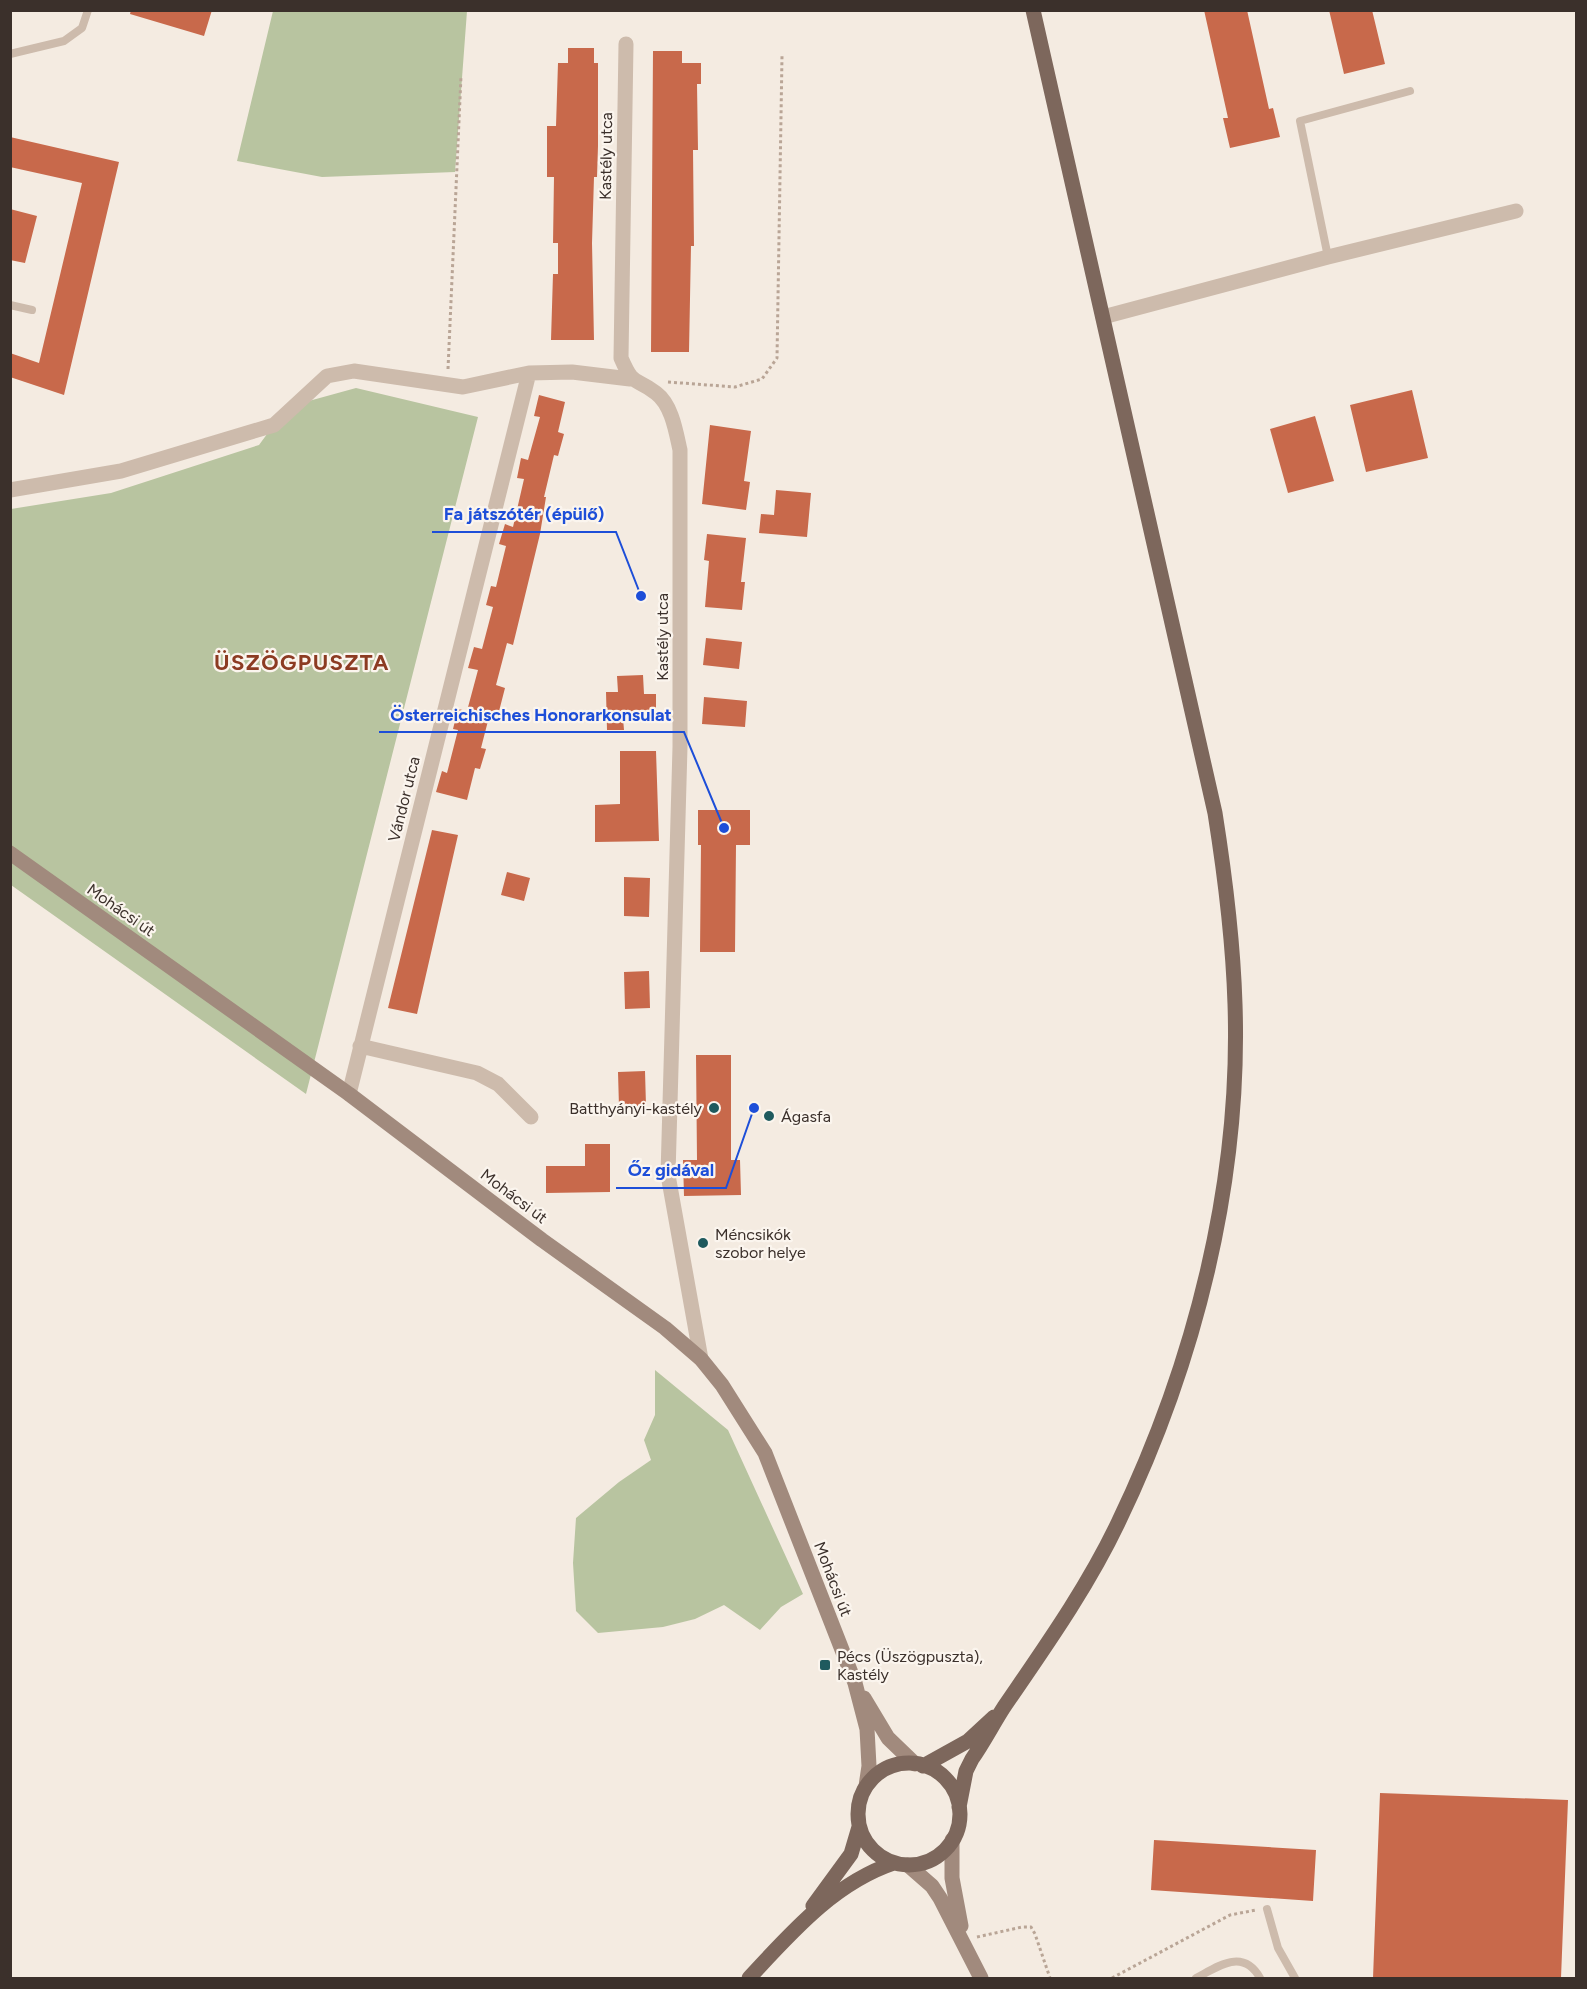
<svg xmlns="http://www.w3.org/2000/svg" width="1587" height="1989" viewBox="0 0 1587 1989" font-family="Figtree,sans-serif">
	<style>
		.green { fill: #b8c4a0 }
		.building { fill: #c8694b }
		.lines { fill: none; stroke-linecap: round; stroke-linejoin: round }
		.path { stroke: #b9a596; stroke-width: 3; stroke-dasharray: 3 3; stroke-linecap: butt }
		.lane { stroke: #cdbbac; stroke-width: 8 }
		.street { stroke: #cdbbac; stroke-width: 15 }
		.secondary { stroke: #a18a7d; stroke-width: 15 }
		.primary { stroke: #7d675c; stroke-width: 15 }
		.poi-dot { fill: #1f5a5e; stroke: #fbf5ee; stroke-width: 2 }
		.labels { text-anchor: middle; dominant-baseline: central; stroke-width: 4.5; stroke-linejoin: round; paint-order: stroke }
		.street-label { font-size: 16px; fill: #3b302b; stroke: #fbf5ee }
		.poi-label { font-size: 16px; fill: #3b302b; stroke: #fbf5ee; text-anchor: start }
		.district-label { font-size: 22px; font-weight: bold; letter-spacing: 1.5px; fill: #8c3b22; stroke: #fbf5ee }
		.leader { fill: none; stroke: #1d4ed8; stroke-width: 2 }
		.callout-dot { fill: #1d4ed8; stroke: #fbf5ee; stroke-width: 2 }
		.callout-label { font-size: 18px; text-anchor: middle; font-weight: bold; fill: #1d4ed8; stroke: #fbf5ee; stroke-width: 4.5; stroke-linejoin: round; paint-order: stroke }
	</style>
	<rect width="100%" height="100%" fill="#f4ebe1"/>
	<!-- green -->
	<path class="green" d="M273 11H467L455 172 322 177 237 161Z
		M356 388 478 417 306 1094 11 885V509L111 493 259 445 287 407Z
		M655 1370 728 1430 803 1594 781 1607 760 1630 724 1605 695 1619 663 1627 598 1633 576 1611 573 1563 576 1518 619 1482 651 1460 644 1440 655 1415Z"/>
	<!-- building -->
	<path class="building" d="M131 10H212L204 36 130 14Z
		M1204 10H1247L1269 109 1273 108 1280 137 1230 148 1223 118H1228Z
		M1329 10H1372L1385 64 1344 74Z
		M568 48H594V63H598V146L597 177H594L592 243 594 340H551L553 274H558V243H553L554 177H547V126H556L558 63H568Z
		M653 51H682V63H701V84H697L698 150H693L694 246H691L689 352H651Z
		M10 137 119 162 64 395 10 377V353L39 363 82 183 10 167Z
		M10 209 37 216 25 263 10 260Z
		M1412 390 1428 458 1366 472 1350 405Z
		M539 395 565 402 558 432 564 434 558 456 554 455 544 497H546L540 534 513 645 507 643 496 685 505 688 497 719 489 717 481 748 486 749 480 769 475 768 467 800 436 792 442 771 447 773 458 730 453 729 458 709 467 711 478 670 468 668 474 647 482 649 493 607 486 605 491 586 496 587 506 546 499 544 505 524 513 527 524 479 517 478 521 458 528 460 540 417 534 416Z
		M1315 416 1334 481 1288 493 1270 429Z
		M710 425 751 431 744 481 750 482 746 510 702 504Z
		M776 490 811 493 807 537 759 533 761 514 774 515Z
		M707 534 746 538 741 582H745L742 610 705 607 709 561 704 560Z
		M706 638 742 642 739 669 703 665Z
		M643 675 644 694H656V717L623 718 624 730H607L606 692H618L617 676Z
		M704 697 747 701 745 727 702 724Z
		M620 751H656L659 841 595 842V805L620 804Z
		M698 810H750V845H736L735 952H700L701 845H698Z
		M432 830 458 835 417 1014 388 1008Z
		M507 872 530 878 524 901 501 895Z
		M624 877 650 878 649 917 624 916Z
		M649 971 650 1008 625 1009 624 972Z
		M696 1055H731V1160H740L741 1195 684 1196 683 1160H697Z
		M645 1071 646 1106 619 1107 618 1072Z
		M585 1144H610V1192L546 1193V1166H585Z
		M1380 1793 1568 1800 1561 1978H1373Z
		M1154 1840 1316 1850 1313 1901 1151 1890Z"/>
	<g class="lines">
		<!-- path -->
		<path class="path" d="M448 369 461 76
			M668 382 735 387 762 379 777 358 782 56
			M977 1937 1022 1927H1031L1035 1934 1050 1978
			M1112 1978 1230 1915 1256 1910"/>
		<!-- lane -->
		<path class="lane" d="M10 54 64 41 82 28 88 10
			M1328 257 1300 121 1410 91
			M10 305 32 310
			M1267 1909 1278 1948 1295 1978
			M1196 1978C1219 1966 1243 1948 1260 1978"/>
		<!-- street -->
		<path class="street" d="M626 44 621 358C634 388 634 376 656 393 672 405 676 432 680 450V747L668 1175 701 1359
			M1103 317 1328 257 1516 211
			M10 490 121 471 274 425 327 376 354 371 463 387 529 373 572 372 630 379
			M360 1046 477 1073 498 1084 531 1117
			M349 1094 529 373"/>
		<!-- secondary -->
		<path class="secondary" d="M10 853 349 1094 542 1240 665 1328 701 1359 722 1385 765 1453 855 1683 867 1729 869 1766 866 1786
			M864 1698 888 1738 915 1764
			M952 1840V1878L961 1926
			M908 1865 932 1886 940 1898 981 1978"/>
		<!-- primary -->
		<path class="primary" d="M858 1814a51 51 0 1 1 102 0a51 51 0 1 1-102 0Z
			M923 1766 968 1741 994 1717
			M959 1807 966 1771 972 1759C984 1742 993 1724 1004 1707 1045 1647 1087 1588 1118 1523 1195 1363 1241 1182 1235 1004 1233 940 1225 876 1215 813L1033 10
			M813 1906 851 1854 859 1827
			M749 1978C791 1933 834 1883 894 1863"/>
	</g>
	<!-- markers -->
	<g class="poi-dot">
		<circle cx="714" cy="1108" r="6"/>
		<circle cx="769" cy="1116" r="6"/>
		<circle cx="703" cy="1243" r="6"/>
		<rect x="819" y="1659" width="12" height="12" rx="3"/>
	</g>
	<g class="labels">
		<!-- street labels -->
		<g class="street-label">
			<text transform="translate(606 156) rotate(-89)">Kastély utca</text>
			<text transform="translate(662 637) rotate(-90)">Kastély utca</text>
			<text transform="translate(404 799) rotate(-76)">Vándor utca</text>
			<text transform="translate(121 910) rotate(35)">Mohácsi út</text>
			<text transform="translate(514 1196) rotate(37)">Mohácsi út</text>
			<text transform="translate(833 1579) rotate(69)">Mohácsi út</text>
		</g>
		<!-- poi labels -->
		<g class="poi-label">
			<text x="702" y="1108" text-anchor="end">Batthyányi-kastély</text>
			<text x="781" y="1116">Ágasfa</text>
			<text x="715" y="1234">Méncsikók<tspan x="715" dy="18">szobor helye</tspan></text>
			<text x="837" y="1656">Pécs (Üszögpuszta),<tspan x="837" dy="18">Kastély</tspan></text>
		</g>
		<!-- district labels -->
		<g class="district-label">
			<text x="302" y="662">ÜSZÖGPUSZTA</text>
		</g>
	</g>
	<!-- callouts -->
	<path class="leader" d="M641 596L616 532H432M724 828L684 732H379M754 1108L726 1188H616"/>
	<g class="callout-dot">
		<circle cx="641" cy="596" r="6"/>
		<circle cx="724" cy="828" r="6"/>
		<circle cx="754" cy="1108" r="6"/>
	</g>
	<g class="callout-label">
		<text x="524" y="520">Fa játszótér (épülő)</text>
		<text x="531" y="721">Österreichisches Honorarkonsulat</text>
		<text x="671" y="1176">Őz gidával</text>
	</g>
	<!-- border -->
	<rect width="1587" height="1989" fill="none" stroke="#3b302b" stroke-width="24"/>
</svg>
